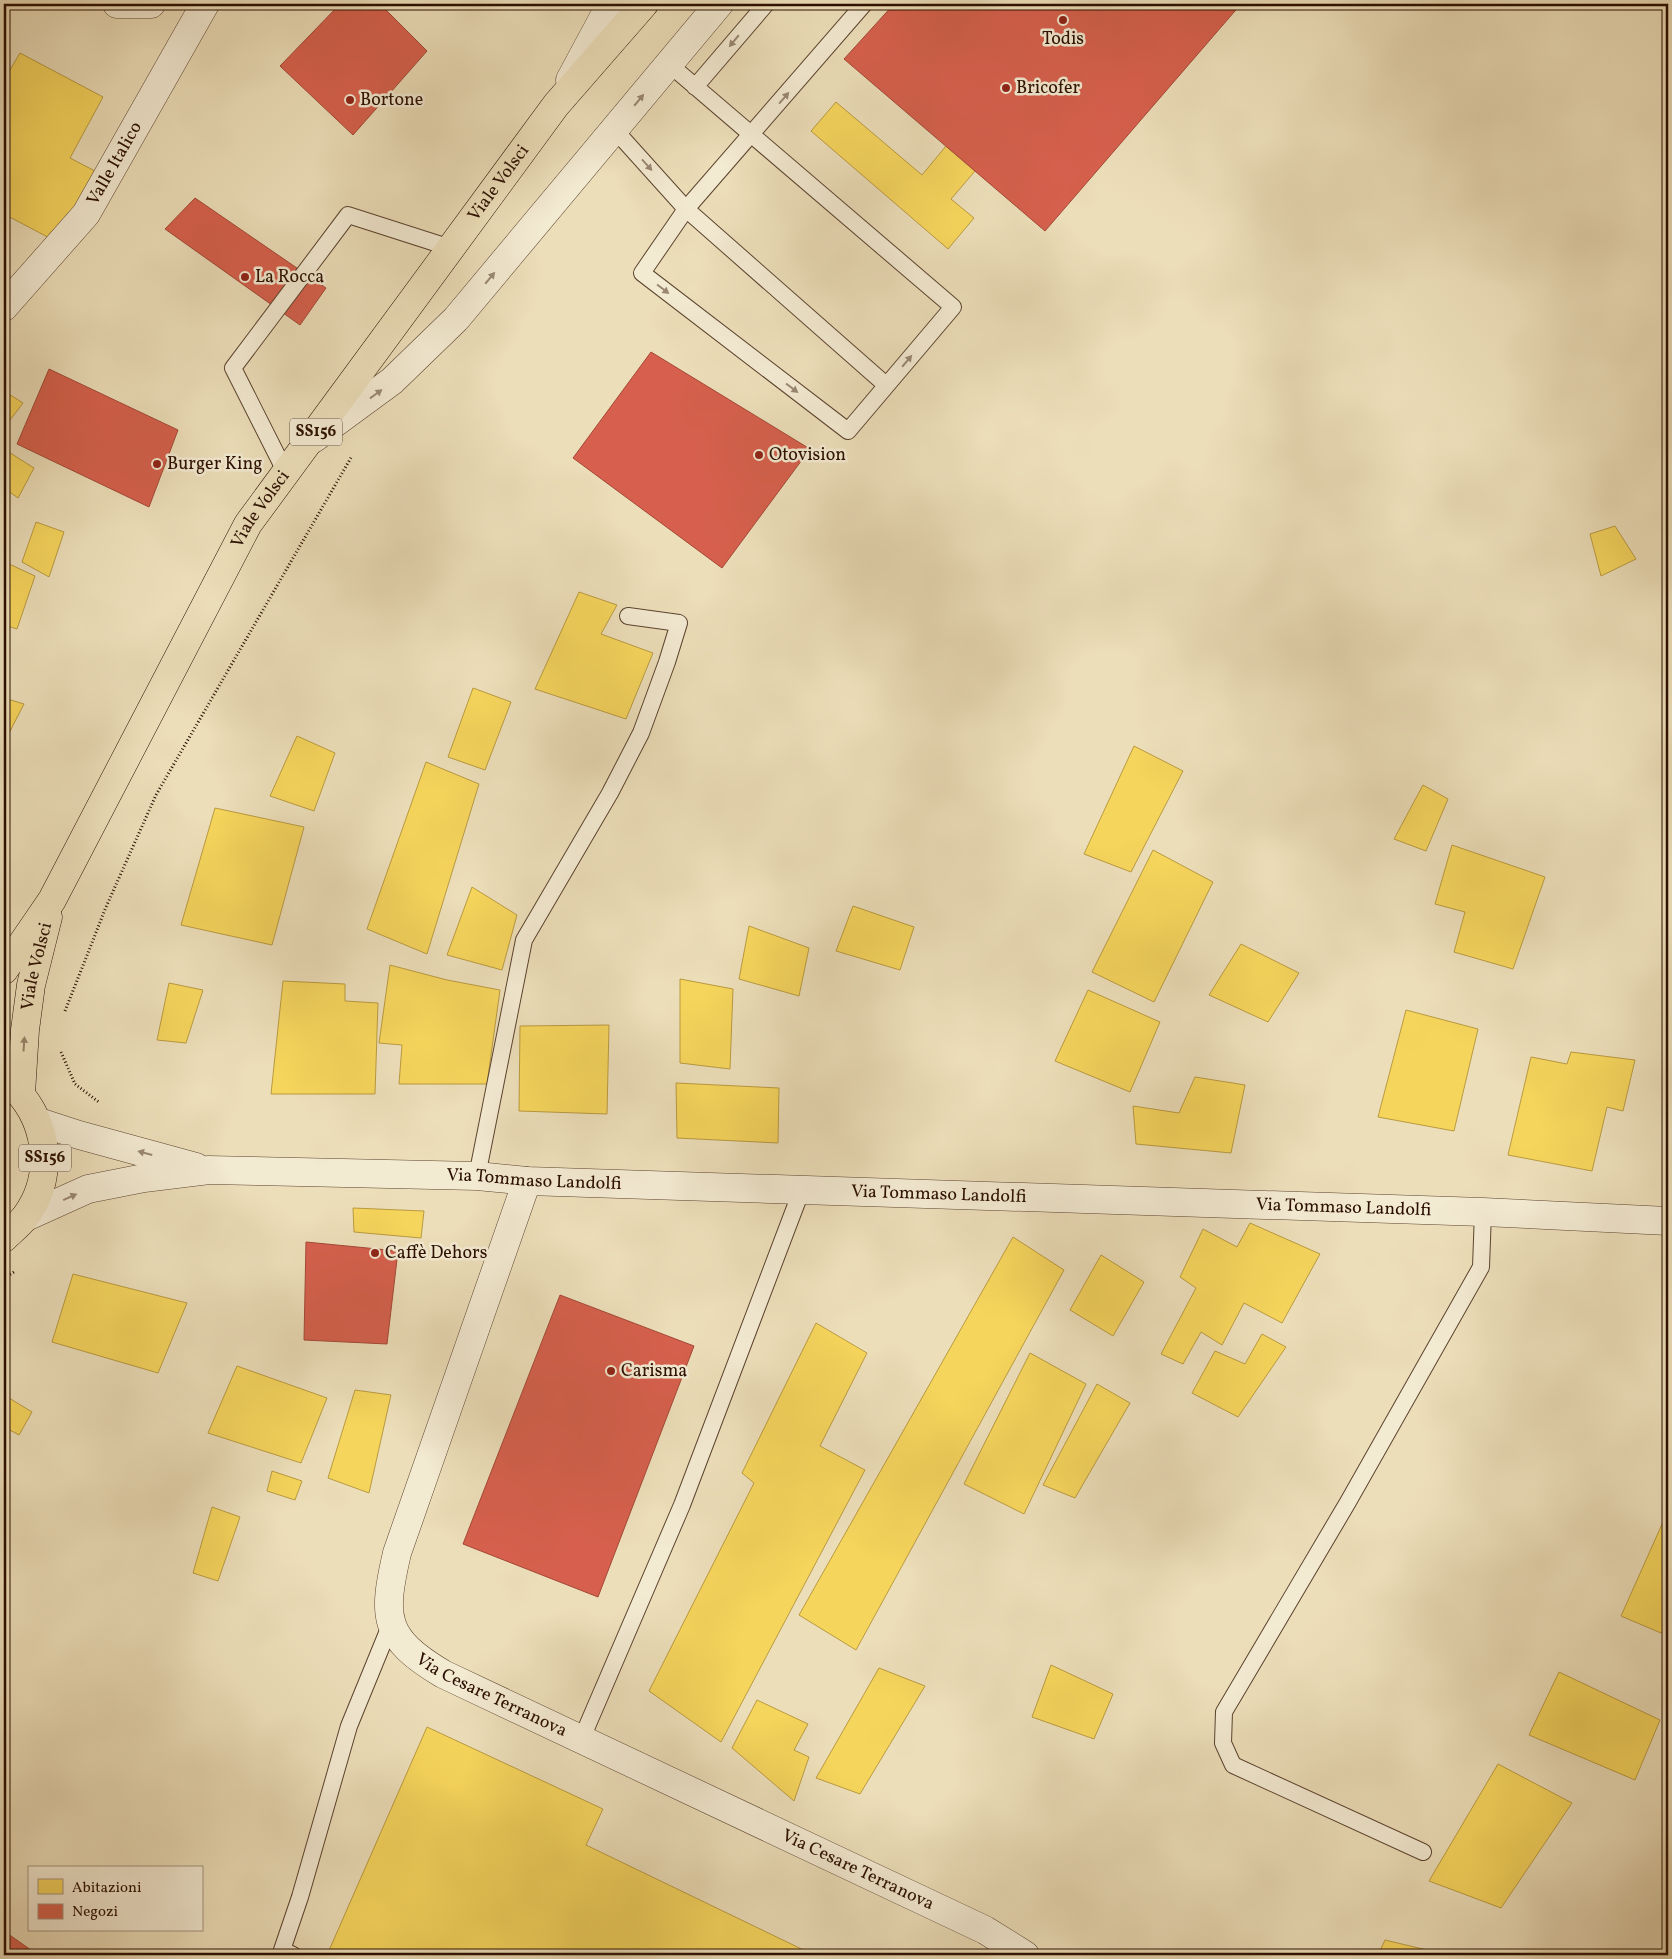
<svg xmlns="http://www.w3.org/2000/svg" width="1672" height="1959" viewBox="0 0 1672 1959" font-family="Vollkorn,serif">
	<style>
		.homes { fill: #f6d55c; stroke: #b99a40 }
		.shops { fill: #d6604d; stroke: #a34836 }
		.lines { fill: none; stroke-linecap: round; stroke-linejoin: round }
		.lane-casing { stroke: #5b432e; stroke-width: 18 }
		.street-casing { stroke: #5b432e; stroke-width: 29 }
		.primary-casing { stroke: #2b0f00; stroke-width: 29 }
		.path { stroke: #2b0f00; stroke-width: 3; stroke-dasharray: 1 2.5; stroke-linecap: butt }
		.lane { stroke: #f3ead2; stroke-width: 16 }
		.street { stroke: #f3ead2; stroke-width: 28 }
		.primary { stroke: #ecdeb9; stroke-width: 28 }
		.oneway { fill: #998774 }
		.oneway2 { fill: #958166 }
		.poi-dot { fill: #8f2418; stroke: #f3ead2; stroke-width: 2 }
		.labels { text-anchor: middle; dominant-baseline: central; stroke-width: 5; stroke-linejoin: round; paint-order: stroke }
		.shield { fill: #f3ead2; stroke: #67513f; stroke-width: 1 }
		.shield-label { font-size: 16px; font-weight: bold; fill: #2b0f00 }
		.poi-label { font-size: 18px; fill: #2b0f00; stroke: #f3ead2; text-anchor: start }
		.street-label { font-size: 18px; fill: #2b0f00; stroke: #f3ead2 }
	</style>
	<rect width="100%" height="100%" fill="#ecdeb9"/>
	<filter id="stains"><feTurbulence type="fractalNoise" baseFrequency=".004" numOctaves="4"/><feColorMatrix values="0 0 0 0 .2 0 0 0 0 .09 0 0 0 0 .02 0 0 0 .5 -.17"/></filter>
	<radialGradient id="worn" r=".72"><stop offset=".6" stop-color="#630" stop-opacity="0"/><stop offset="1" stop-color="#630" stop-opacity=".3"/></radialGradient>
	<!-- homes -->
	<path class="homes" d="M20 53 103 97 70 158 95 171 57 242 4 214V80Z
		M836 102 922 175 946 146 975 171 951 199 974 218 948 249 811 131Z
		M4 391 23 403 4 428Z
		M4 449 34 468 18 498 4 488Z
		M36 522 64 532 49 577 22 562Z
		M1615 526 1636 559 1601 576 1590 534Z
		M7 563 35 576 17 629 4 625V573Z
		M579 592 617 605 601 634 653 653 626 719 535 689Z
		M473 688 511 702 485 770 448 757Z
		M4 698 24 704 4 743Z
		M297 736 335 753 314 811 270 796Z
		M1134 746 1183 771 1131 872 1084 854Z
		M426 762 479 784 427 954 367 929Z
		M1423 785 1448 799 1426 851 1394 839Z
		M215 808 304 827 272 945 181 925Z
		M1452 845 1545 877 1513 969 1454 952 1465 912 1435 904Z
		M1153 850 1213 882 1154 1002 1092 972Z
		M472 887 517 915 502 970 447 955Z
		M853 906 914 927 900 970 836 951Z
		M749 926 809 948 799 996 739 979Z
		M1241 944 1299 973 1268 1022 1209 995Z
		M390 965 447 980 500 990 487 1084H399L402 1045 379 1043Z
		M680 979 733 989 730 1069 680 1063Z
		M283 981 345 984V1001L378 1003 375 1094H271Z
		M169 983 203 990 186 1043 157 1040Z
		M1088 990 1160 1022 1130 1092 1055 1061Z
		M1406 1010 1478 1029 1454 1131 1378 1117Z
		M609 1025 607 1114 519 1111 520 1026Z
		M1571 1052 1635 1060 1623 1111 1607 1107 1592 1171 1508 1155 1531 1057 1567 1064Z
		M1195 1077 1245 1085 1231 1153 1136 1144 1133 1106 1179 1113Z
		M676 1083 779 1088 778 1143 677 1138Z
		M353 1208 424 1211 421 1238 354 1232Z
		M1250 1223 1320 1254 1282 1323 1244 1303 1222 1345 1201 1332 1183 1364 1161 1354 1196 1288 1180 1277 1203 1229 1237 1247Z
		M1013 1237 1064 1270 856 1650 799 1615Z
		M1101 1255 1144 1282 1113 1336 1070 1310Z
		M73 1274 187 1303 158 1373 52 1342Z
		M816 1323 867 1353 820 1446 865 1470 721 1742 649 1691 754 1483 742 1473Z
		M1262 1334 1286 1347 1238 1417 1192 1393 1215 1351 1245 1364Z
		M1030 1353 1086 1384 1024 1514 964 1484Z
		M237 1366 327 1398 301 1463 208 1433Z
		M1097 1384 1130 1403 1075 1498 1043 1485Z
		M355 1390 391 1395 369 1493 328 1478Z
		M4 1395 32 1412 19 1435 4 1427Z
		M272 1471 302 1481 295 1500 267 1491Z
		M212 1507 240 1517 218 1581 193 1573Z
		M1667 1513 1668 1514V1636L1621 1616Z
		M1051 1665 1113 1694 1094 1739 1032 1717Z
		M879 1668 925 1686 860 1794 816 1778Z
		M1559 1672 1660 1720 1635 1780 1529 1735Z
		M757 1700 808 1724 794 1750 809 1757 794 1801 732 1748Z
		M427 1727 603 1809 586 1845 814 1955H327Z
		M1498 1764 1572 1803 1501 1908 1429 1881Z
		M1385 1940 1448 1955H1378Z"/>
	<!-- shops -->
	<path class="shops" d="M340 4H380L427 51 353 135 280 66Z
		M894 4H1241L1045 231 844 59Z
		M195 198 326 288 300 325 165 229Z
		M651 352 810 449 722 568 573 458Z
		M49 369 178 430 149 507 17 444Z
		M306 1242 398 1251 387 1344 304 1340Z
		M560 1295 694 1346 598 1597 463 1544Z
		M4 1931 38 1955H4Z"/>
	<g class="lines">
		<defs>
			<path id="lane" d="M864 4 686 209 886 385
				M695 87 766 4
				M614 129 686 209 642 273 848 431 953 307 669 64
				M286 473 233 368 348 215 451 248
				M477 1176 524 940 610 793 641 733 667 662 679 623 628 616
				M582 1738 682 1505 802 1189
				M1423 1852 1233 1765 1223 1743 1224 1712 1348 1502 1481 1267 1483 1212
				M293 1955 282 1950 300 1897 349 1726 392 1621"/>
			<g id="street">
				<path d="M117 4H151"/>
				<path d="M570 80 606 13V4"/>
				<path id="s1" d="M4 307 86 214 205 4"/>
				<path d="M313 439 392 381 456 319 719 4"/>
				<path d="M39 1122 79 1135 196 1167"/>
				<path id="s2" d="M527 1181 397 1553C382 1618 383 1638 443 1674L985 1930 1025 1955"/>
				<path id="s3" d="M26 1217 88 1189 144 1178 209 1170 477 1176 527 1181 1483 1212 1668 1221"/>
			</g>
			<g id="primary">
				<path id="s4" d="M4 970 52 900 248 524 556 105 644 4"/>
				<path id="s5" d="M21 1093 25 1030 31 985 48 917"/>
				<path d="M4 1238C11 1231 20 1224 26 1216 57 1173 47 1115 8 1082"/>
			</g>
		</defs>
		<!-- lane casing -->
		<use href="#lane" class="lane-casing"/>
		<!-- street casing -->
		<use href="#street" class="street-casing"/>
		<!-- primary casing -->
		<use href="#primary" class="primary-casing"/>
		<!-- path -->
		<path class="path" d="M65 1011 106 907 156 795 352 456
			M61 1052 75 1084 100 1103
			M4 1278 14 1272"/>
		<!-- lane -->
		<use href="#lane" class="lane"/>
		<!-- street -->
		<use href="#street" class="street"/>
		<!-- primary -->
		<use href="#primary" class="primary"/>
	</g>
	<!-- one-way arrows -->
	<defs><path id="oneway-solid" d="M-6-.8H1V-3.2L6.5 0L1 3.2V.8H-6Z" transform="scale(1.25)"/></defs>
	<g class="oneway">
		<use href="#oneway-solid" transform="translate(734 41) rotate(130)"/>
		<use href="#oneway-solid" transform="translate(784 98) rotate(-49)"/>
		<use href="#oneway-solid" transform="translate(639 100) rotate(-50)"/>
		<use href="#oneway-solid" transform="translate(647 165) rotate(48)"/>
		<use href="#oneway-solid" transform="translate(490 278) rotate(-50)"/>
		<use href="#oneway-solid" transform="translate(663 289) rotate(37)"/>
		<use href="#oneway-solid" transform="translate(907 361) rotate(-50)"/>
		<use href="#oneway-solid" transform="translate(792 388) rotate(37)"/>
		<use href="#oneway-solid" transform="translate(376 394) rotate(-36)"/>
		<use href="#oneway-solid" transform="translate(145 1153) rotate(-165)"/>
		<use href="#oneway-solid" transform="translate(70 1197) rotate(-24)"/>
	</g>
	<use class="oneway2" href="#oneway-solid" transform="translate(24 1044) rotate(-86)"/>
	<!-- markers -->
	<g class="poi-dot">
		<circle cx="1063" cy="20" r="5"/>
		<circle cx="1006" cy="88" r="5"/>
		<circle cx="350" cy="100" r="5"/>
		<circle cx="245" cy="277" r="5"/>
		<circle cx="759" cy="455" r="5"/>
		<circle cx="157" cy="464" r="5"/>
		<circle cx="375" cy="1253" r="5"/>
		<circle cx="611" cy="1371" r="5"/>
	</g>
	<g class="labels">
		<!-- shield labels -->
		<g class="shield">
			<rect x="290" y="418.5" width="52" height="27" rx="4"/>
			<rect x="19" y="1144.5" width="52" height="27" rx="4"/>
		</g>
		<g class="shield-label">
			<text x="316" y="432">SS156</text>
			<text x="45" y="1158">SS156</text>
		</g>
		<!-- poi labels -->
		<g class="poi-label">
			<text x="1063" y="39" text-anchor="middle">Todis</text>
			<text x="1016" y="88">Bricofer</text>
			<text x="360" y="100">Bortone</text>
			<text x="255" y="277">La Rocca</text>
			<text x="769" y="455">Otovision</text>
			<text x="167" y="464">Burger King</text>
			<text x="385" y="1253">Caffè Dehors</text>
			<text x="621" y="1371">Carisma</text>
		</g>
		<!-- street labels -->
		<g class="street-label">
			<text stroke="none"><textPath href="#s1" startOffset="182">Valle Italico</textPath></text>
			<text stroke="none"><textPath href="#s4" startOffset="932">Viale Volsci</textPath></text>
			<text stroke="none"><textPath href="#s4" startOffset="528">Viale Volsci</textPath></text>
			<text stroke="none"><textPath href="#s5" startOffset="128">Viale Volsci</textPath></text>
			<text stroke="none"><textPath href="#s3" startOffset="516">Via Tommaso Landolfi</textPath></text>
			<text stroke="none"><textPath href="#s3" startOffset="921">Via Tommaso Landolfi</textPath></text>
			<text stroke="none"><textPath href="#s3" startOffset="1326">Via Tommaso Landolfi</textPath></text>
			<text stroke="none"><textPath href="#s2" startOffset="592">Via Cesare Terranova</textPath></text>
			<text stroke="none"><textPath href="#s2" startOffset="998">Via Cesare Terranova</textPath></text>
		</g>
	</g>
	<!-- margin -->
	<rect width="1672" height="1959" fill="none" stroke="#ecdeb9" stroke-width="20"/>
	<rect x="5" y="5" width="1662" height="1949" fill="none" stroke="#2b0f00" stroke-width="2.5"/>
	<rect x="10" y="10" width="1652" height="1939" fill="none" stroke="#2b0f00"/>
	<!-- legend -->
	<rect x="28" y="1866" width="175" height="65" fill="#f3ead2" stroke="#a3927e"/>
	<rect x="38" y="1879" width="25" height="15" fill="#f6d55c" stroke="#a3927e"/>
	<text x="72" y="1892" font-size="15" fill="#2b0f00">Abitazioni</text>
	<rect x="38" y="1904" width="25" height="15" fill="#d6604d" stroke="#a3927e"/>
	<text x="72" y="1916" font-size="15" fill="#2b0f00">Negozi</text>
	<rect width="100%" height="100%" filter="url(#stains)"/>
	<rect width="100%" height="100%" fill="url(#worn)"/>
</svg>
